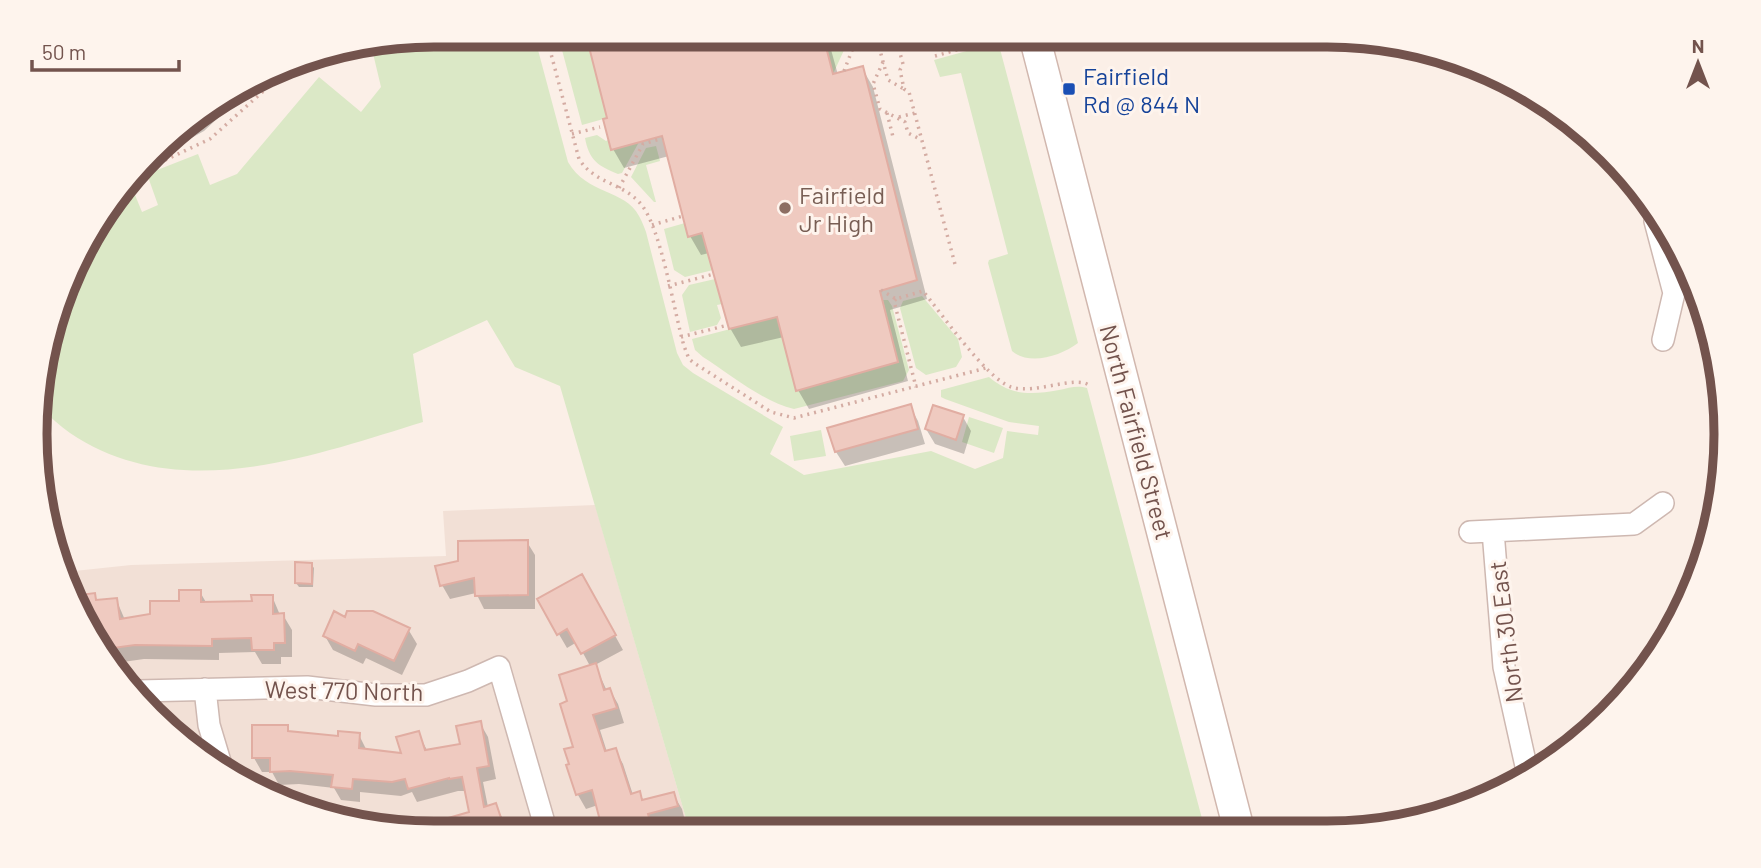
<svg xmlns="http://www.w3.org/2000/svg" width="1761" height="868" viewBox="0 0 1761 868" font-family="Barlow,sans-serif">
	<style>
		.residential { fill: #f2e0d6 }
		.green { fill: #dbe8c6 }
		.shadow { fill: #0003 }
		.building { fill: #efcac0; stroke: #e1ada2; stroke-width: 2 }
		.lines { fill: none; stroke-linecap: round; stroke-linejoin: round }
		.street-casing { stroke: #ceb8b1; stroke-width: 24 }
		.secondary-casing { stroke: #d1b7ae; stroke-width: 33 }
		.path { stroke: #d4aca3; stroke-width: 3.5; stroke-dasharray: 2 5; stroke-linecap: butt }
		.street { stroke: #fff; stroke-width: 21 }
		.secondary { stroke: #fff; stroke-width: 30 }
		.transit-dot { fill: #1a4fb4; stroke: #fef4ed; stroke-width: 2.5 }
		.education-dot { fill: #8d6e63; stroke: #fef4ed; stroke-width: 2.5 }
		.labels { text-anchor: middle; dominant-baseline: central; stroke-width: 6; stroke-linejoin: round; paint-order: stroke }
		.transit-label { font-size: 24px; fill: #164399; stroke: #fef4ed; text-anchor: start }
		.education-label { font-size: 24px; fill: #785e54; stroke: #fef4ed; text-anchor: start }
		.street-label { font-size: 24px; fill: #73534d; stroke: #fef4ed }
		.rim { fill: none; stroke: #73534d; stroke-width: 9 }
	</style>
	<rect width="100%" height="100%" fill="#fbefe7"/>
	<!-- residential -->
	<path class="residential" d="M595 505 690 832 434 833 281 802 171 734 76 611 65 572 131 565 446 556 443 511Z"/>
	<!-- green -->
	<path class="green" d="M434 35H534L568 162C587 195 625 189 639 216 642 221 644 227 646 232L677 353 683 365 693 373 783 427 770 454 804 475 931 451 975 469 1003 458 1007 431 1038 435 1039 426 1009 422 945 399 941 397V390L989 377C1011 396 1032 395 1059 390 1069 388 1077 385 1087 388L1204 826 1189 830 690 832 560 386 515 367 487 320 413 354 423 422C312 456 178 506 70 433 60 426 51 417 41 409L43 356 89 234 104 226 93 229 131 185 142 212 158 205 147 174 198 154 210 185 237 174 319 77 361 112 381 87 371 45Z
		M558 35H586L607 118 582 125Z
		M823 35H851L833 74Z
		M928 35H991L932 51Z
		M992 44 1000 49 1078 343C1061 356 1029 366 1012 351L988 263 989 260 1008 254 961 73 940 77 934 60Z
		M597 135 606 141 608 140 611 150 639 142 622 173 618 174C598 166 589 160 585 138Z
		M656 146 660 161 646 165 656 202H654L631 177 646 148Z
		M685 223 688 236 702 233 713 270 685 277 674 270 664 229Z
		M715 279 722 304 717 305 721 318 717 325 690 332 682 295 689 285Z
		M922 296 958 339 962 357 956 367 926 375 916 368 900 308 903 301Z
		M883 300H888L892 306 909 370 903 381 794 409C763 402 730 374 703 357L695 350 692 339 777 317 796 390 898 362Z
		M969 417 1003 428 994 453 962 442Z
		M821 430 826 456 794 461 790 436Z"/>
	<!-- shadow -->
	<path class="shadow" d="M587 35H827L838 75 862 68 873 87 927 299 890 310 908 381 809 409 798 390 784 337 741 347 730 328 709 253 701 255 690 236 669 156 624 168 613 149 609 119Z
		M223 100 213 107 219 117 204 131 186 141 178 132 191 118Z
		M910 406 918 421 925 444 845 466 836 452 829 429Z
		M963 417 971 431 964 454 935 444 926 429Z
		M527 542 535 555V609H484L476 593 450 599 442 585Z
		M311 564 314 568 313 587H299L296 583Z
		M582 576 623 650 595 665 607 691 610 690 618 704 624 723 600 730 607 752 615 750 623 764 633 795 639 793 644 802 673 794 682 809 685 821 655 829 656 832H605L598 805 586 809 578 795 568 766 575 748 569 702 590 666 577 642 567 648 539 600Z
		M200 592 207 604 254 603 272 596 280 615H283L292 630V657H281V664H262L255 652 219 653V660L144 659 116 663 76 611 94 595 98 602 116 599 125 620 152 616 181 603Z
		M408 629 417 644 402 675 366 658 363 664 333 650 325 636Z
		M173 723 181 738 182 741 171 734 164 725Z
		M480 723 488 737 496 779 483 782 488 807 495 805 503 819 507 832 505 833H452L471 813 467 791H458L417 802 412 792 401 796 360 792V802L341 800 334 788 299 784 279 785 272 772H262L254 758 287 727 290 733 339 738 359 735 367 751 403 755 418 733 428 752 462 745Z"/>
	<!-- building -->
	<path class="building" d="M586 35H823L833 74 863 66 917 280 880 291 898 362 796 391 777 317 729 329 702 233 688 237 662 136 611 150 603 119 607 118Z
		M911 404 918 429 835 452 827 428Z
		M933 405 964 415 956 440 925 429Z
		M528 540V595L475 596 474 578 440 586 435 566 458 561V541Z
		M295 562 312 563V584L295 583Z
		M582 574 616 635 581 654 567 629 557 635 537 599Z
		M179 590H201V602L252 601 251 595H273V614L284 613 285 643H274V650H252L251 638 212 639V646L135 645 106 649 76 611 74 604H80L79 595 95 593 96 600 117 598 120 619 150 614V601H179Z
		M334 611 345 617 347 611H373L410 628 394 661 358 644 355 651 323 636Z
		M596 663 604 690 610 688 617 708 593 715 605 751 616 748 631 794 640 791 642 800 674 792 678 806 648 814 653 832H603L592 790 576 795 566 765 569 764 564 749 573 747 560 704 567 701 559 675Z
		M481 721 489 766 477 768 484 807 496 803 501 818 493 821 497 833H450L445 819 469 812 462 777 449 779V778L408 789 405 779 392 782 353 779 352 789 331 787 333 775 290 771 270 772V758H252V725H288V731L338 736V731L360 733 359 748 401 753 396 737 419 731 425 750 460 744 456 726Z"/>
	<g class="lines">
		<defs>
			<path id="street" d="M1655 221 1674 293 1663 340
				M1493 531 1504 667 1528 775
				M1470 532 1634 524 1663 503
				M205 689 209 725 221 765
				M138 691 307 687 376 695H426L468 681 499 667 547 833"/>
			<path id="secondary" d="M1034 35 1239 830"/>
		</defs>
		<!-- street casing -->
		<use href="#street" class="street-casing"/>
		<!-- secondary casing -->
		<use href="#secondary" class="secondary-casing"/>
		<!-- path -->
		<path class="path" d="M546 35 579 159C595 184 621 182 640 203 661 226 674 312 684 346L689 359 694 363 771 412 794 418 986 368
			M872 35 878 43 888 80 904 89
			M895 35 903 64 900 70 904 89 909 92 956 268
			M873 38 884 35
			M935 56 999 38
			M883 62 873 84 880 109 905 122 908 133 920 139
			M844 71 858 35
			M250 86 259 96
			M887 113 893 137
			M899 117 915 113
			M572 134 600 127
			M146 169 210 139 298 60
			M619 188 643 144 663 138
			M652 225 683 216
			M668 286 714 274
			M881 290 896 299 923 291C942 314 986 378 1011 387 1035 395 1077 374 1090 386
			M896 299 894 301 916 387
			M681 337 728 325"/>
		<!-- street -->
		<use href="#street" class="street"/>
		<!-- secondary -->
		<use href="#secondary" class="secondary"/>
	</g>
	<!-- markers -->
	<rect class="transit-dot" x="1062" y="82" width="14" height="14" rx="3.5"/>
	<circle class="education-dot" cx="785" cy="208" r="7"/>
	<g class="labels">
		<!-- transit labels -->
		<g class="transit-label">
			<text x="1083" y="75">Fairfield<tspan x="1083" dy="28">Rd @ 844 N</tspan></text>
		</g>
		<!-- education labels -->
		<g class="education-label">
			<text x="799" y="194">Fairfield<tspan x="799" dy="28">Jr High</tspan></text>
		</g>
		<!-- street labels -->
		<g class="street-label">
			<text transform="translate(1137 432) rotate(75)">North Fairfield Street</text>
			<text transform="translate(1505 632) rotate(-97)">North 30 East</text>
			<text transform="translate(344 690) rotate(1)">West 770 North</text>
		</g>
	</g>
	<!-- crop -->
	<path d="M0 0H1761V868H0ZM434 47H1327A387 387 0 0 1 1714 434V434A387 387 0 0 1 1327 821H434A387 387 0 0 1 47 434V434A387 387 0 0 1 434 47Z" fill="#fef4ed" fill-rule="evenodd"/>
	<path class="rim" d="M434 47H1327A387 387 0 0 1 1714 434V434A387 387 0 0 1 1327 821H434A387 387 0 0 1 47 434V434A387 387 0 0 1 434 47Z"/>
	<!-- north arrow -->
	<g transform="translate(1698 63)" stroke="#fef4ed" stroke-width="5" paint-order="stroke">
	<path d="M0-5L12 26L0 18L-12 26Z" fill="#73534d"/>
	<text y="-10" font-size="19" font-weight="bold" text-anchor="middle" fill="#73534d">N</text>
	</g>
	<!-- scale -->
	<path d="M32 60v10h147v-10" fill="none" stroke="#73534d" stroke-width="3.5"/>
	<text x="42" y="60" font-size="21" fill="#73534d" stroke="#fef4ed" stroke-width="5" paint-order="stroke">50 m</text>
</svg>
